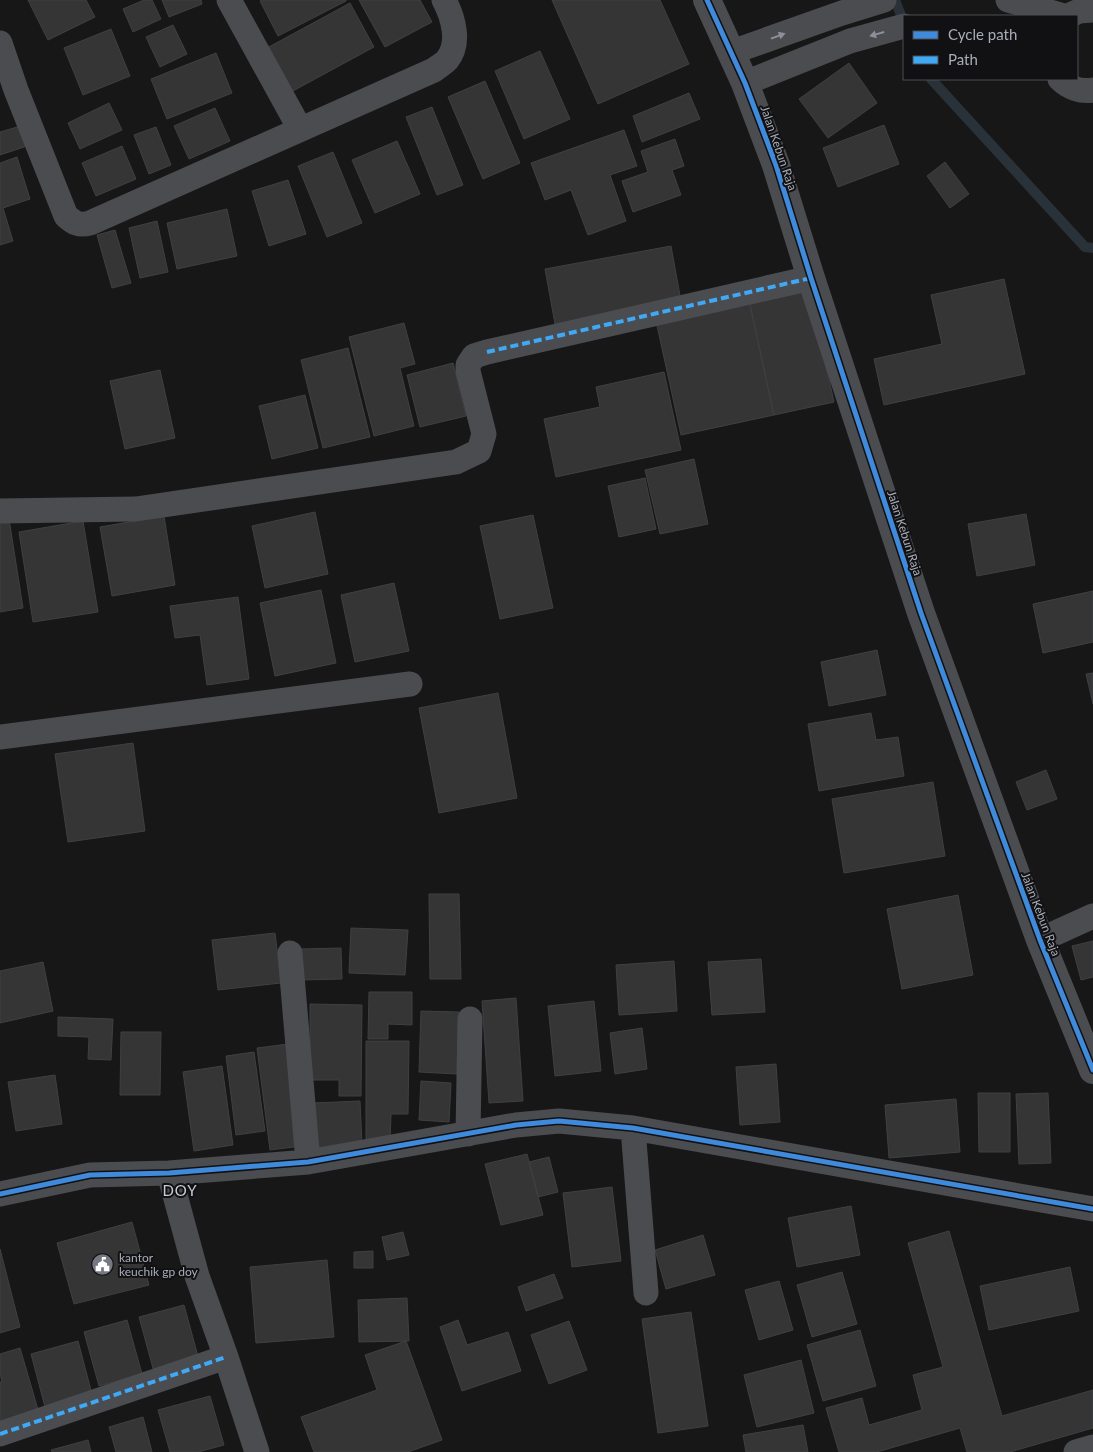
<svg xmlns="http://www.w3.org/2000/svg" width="1093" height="1452" viewBox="0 0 1093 1452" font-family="Lato,sans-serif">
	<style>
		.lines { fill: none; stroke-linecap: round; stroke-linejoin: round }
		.stream { stroke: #2a3239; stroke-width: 10 }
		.building { fill: #353536; stroke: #3f4043 }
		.minor { stroke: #4b4c50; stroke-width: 25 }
		.tertiary { stroke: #4b4c50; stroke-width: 28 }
		.quiet { stroke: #3fa9f5; stroke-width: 4; stroke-dasharray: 8 4; stroke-linecap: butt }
		.cycleway-casing { stroke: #111113; stroke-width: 8 }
		.cycleway { stroke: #408adc; stroke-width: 5 }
		.oneway { fill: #8c9099 }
		.labels { text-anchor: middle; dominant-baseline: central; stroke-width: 4; stroke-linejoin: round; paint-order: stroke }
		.street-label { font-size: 12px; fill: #a8adb8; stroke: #111113 }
		.poi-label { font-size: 12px; fill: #a8adb8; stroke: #111113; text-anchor: start }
		.quarter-label { font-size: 15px; letter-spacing: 1px; fill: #c9ccd4; stroke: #111113 }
	</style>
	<rect width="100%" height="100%" fill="#171717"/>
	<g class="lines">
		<!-- stream -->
		<path class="stream" d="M895 0 904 23
			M931 79 1085 247 1093 248"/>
	</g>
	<!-- building -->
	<path class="building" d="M28 0H86L95 17 48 40Z
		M144 0H152L161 19 133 32 123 9Z
		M162 0H201L202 4 169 17Z
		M262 0H346V1L278 36 260 1Z
		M359 0H420L432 22 385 47Z
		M552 0H660L689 64 598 104Z
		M350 3 374 47 291 92 267 48Z
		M173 25 187 54 160 67 146 37Z
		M111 29 130 76 83 95 64 48Z
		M540 51 570 119 524 139 495 71Z
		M216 53 232 93 167 119 151 79Z
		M849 63 877 103 828 138 799 99Z
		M485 81 520 163 483 179 448 97Z
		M689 93 700 119 642 142 633 116Z
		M109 103 122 130 80 149 68 123Z
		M432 107 463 185 437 195 406 117Z
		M215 108 230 141 189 159 174 126Z
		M24 125 30 145 0 155V132Z
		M884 125 899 164 838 187 823 148Z
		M156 127 171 165 149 174 134 135Z
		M624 130 637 166 610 175 626 221 588 235 571 190 545 200 531 163Z
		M675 139 684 166 672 170 681 195 633 212 622 181 648 172 641 151Z
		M397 141 420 194 375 213 352 160Z
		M122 146 136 179 96 196 82 163Z
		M333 152 362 223 327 237 298 166Z
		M17 157 30 199 3 208 13 241 0 245V163Z
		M945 162 969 194 950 208 927 176Z
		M288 180 306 234 269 246 252 191Z
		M227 209 237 256 177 269 167 223Z
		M157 221 168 272 140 278 129 228Z
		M115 230 131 283 112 288 97 235Z
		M671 246 681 301 555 324 545 269Z
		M1004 279 1025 374 884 405 874 359 942 344 931 295Z
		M810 291 834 402 774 415 750 304Z
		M747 292 774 415 681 435 654 312Z
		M404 323 415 364 400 368 414 426 374 436 349 337Z
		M348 348 370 437 323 448 301 360Z
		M453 363 466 416 420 427 407 375Z
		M160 370 175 438 125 449 110 381Z
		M664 372 681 450 556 477 544 419 600 407 596 387Z
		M305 395 318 448 272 459 259 406Z
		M694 459 708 524 660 534 645 470Z
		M645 478 656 529 619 537 608 486Z
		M7 506 23 608 0 612V507Z
		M315 512 328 574 265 588 252 526Z
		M1026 514 1035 565 977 576 968 524Z
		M533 515 553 608 500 619 480 526Z
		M164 516 175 585 112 596 100 527Z
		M83 521 98 612 33 622 19 532Z
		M394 583 409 651 355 662 341 595Z
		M321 590 336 663 275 676 260 603Z
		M1093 591V642L1043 653 1033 604Z
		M238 597 249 679 207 685 200 635 175 638 170 606Z
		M877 650 886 695 829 706 821 662Z
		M1093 673V704L1086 674Z
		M498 693 517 798 439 813 419 708Z
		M871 713 876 740 898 737 904 776 819 791 808 724Z
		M133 743 145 831 68 842 55 754Z
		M1046 770 1057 799 1027 810 1016 782Z
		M933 782 945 856 844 873 832 799Z
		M429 894H459L461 979H430Z
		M958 895 973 975 902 989 887 909Z
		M351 928 408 930 405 975 349 973Z
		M275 933 281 983 218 990 212 940Z
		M1093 941V977L1081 980 1072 946Z
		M341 948 342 979 301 980 300 949Z
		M761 959 765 1012 712 1015 708 962Z
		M674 961 677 1011 619 1015 616 965Z
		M43 962 53 1011 0 1023V971Z
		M369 992H412V1025L388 1024V1039H368Z
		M516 998 523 1101 489 1103 482 1001Z
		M594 1001 601 1071 555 1076 548 1006Z
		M310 1004 362 1005 361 1096H339V1080H310Z
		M421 1011 459 1012 457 1074 419 1072Z
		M58 1017 113 1019 111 1060 88 1059 89 1037 58 1036Z
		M642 1028 647 1069 615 1074 610 1033Z
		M121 1032H161L160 1095H120Z
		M366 1041H409L408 1114H391L390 1142H366Z
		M288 1044 302 1146 270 1150 257 1048Z
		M254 1052 265 1131 236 1135 226 1056Z
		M776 1064 780 1122 740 1125 736 1067Z
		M222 1066 233 1145 194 1151 183 1072Z
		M55 1075 62 1124 16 1131 8 1082Z
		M421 1081 451 1083 449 1122 419 1120Z
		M978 1093H1010V1152H979Z
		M1048 1093 1051 1163 1019 1164 1016 1094Z
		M956 1099 960 1152 889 1158 885 1105Z
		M360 1101 362 1145 317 1148 314 1103Z
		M527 1154 543 1215 501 1225 485 1164Z
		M549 1157 558 1192 538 1197 529 1162Z
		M612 1187 621 1261 572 1267 563 1193Z
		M851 1206 860 1255 797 1267 788 1218Z
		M132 1222 149 1285 74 1304 57 1243Z
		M949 1231 1002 1416 1093 1390V1428L1010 1452H967L960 1428 877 1452H839L826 1408 862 1398 869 1425 922 1410 913 1375 943 1367 908 1243Z
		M403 1232 409 1255 387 1260 382 1237Z
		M703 1235 715 1275 666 1289 655 1250Z
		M0 1249 20 1327 0 1333Z
		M373 1251V1268H354V1252Z
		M327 1260 334 1337 256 1343 250 1267Z
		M1070 1267 1079 1311 989 1330 980 1286Z
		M842 1272 857 1324 812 1337 797 1285Z
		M554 1274 563 1298 526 1311 518 1287Z
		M779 1281 793 1330 759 1340 745 1290Z
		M407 1298 409 1341 359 1342 358 1300Z
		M184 1305 199 1360 154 1372 139 1317Z
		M691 1312 708 1426 658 1433 642 1319Z
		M127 1320 142 1374 99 1386 84 1332Z
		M458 1320 467 1345 508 1332 521 1371 462 1391 440 1327Z
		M569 1321 587 1370 549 1384 531 1335Z
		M860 1330 876 1386 823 1401 807 1345Z
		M78 1341 92 1394 45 1407 31 1354Z
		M406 1341 442 1440 408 1452H314L301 1417 377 1390 365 1355Z
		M20 1348 39 1413 0 1424V1382H2L0 1373V1354Z
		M801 1360 814 1413 757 1427 744 1375Z
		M210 1396 224 1445 198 1452H170L158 1410Z
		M143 1417 152 1452H116L109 1427Z
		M803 1425 808 1452H746L743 1435Z
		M88 1440 91 1452H52L51 1450Z"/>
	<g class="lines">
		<!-- minor -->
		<path class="minor" d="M229 0 300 129
			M1008 0 1064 16
			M1068 16 1079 11 1093 10
			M0 43 16 90 66 216C74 223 79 226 90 223L434 70C438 67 443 64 447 60 461 43 453 17 444 0
			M732 52 842 13 884 0
			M1060 79C1069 88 1081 92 1093 90
			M745 83 850 41 904 26
			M0 511 136 509 456 462 479 451 484 434 468 371V365L474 356 487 352 811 278
			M0 737 410 684
			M1040 940 1093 916
			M290 953 308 1162
			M633 1128 646 1293
			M468 1134 470 1019
			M169 1173 197 1276 226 1357 257 1452
			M0 1194 90 1175 169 1173 308 1162 516 1125 559 1121 633 1128 1093 1209
			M0 1434 226 1357
			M1076 1452 1093 1447"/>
		<!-- tertiary -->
		<path class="tertiary" d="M707 0 745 83 776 165 811 278 921 613 1040 940 1093 1070"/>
		<!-- quiet -->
		<path class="quiet" d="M487 352 811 278
			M0 1434 226 1357"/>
		<defs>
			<path id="cycleway" d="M707 0 745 83 776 165 811 278 921 613 1040 940 1093 1070
				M0 1194 90 1175 169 1173 308 1162 516 1125 559 1121 633 1128 1093 1209"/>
		</defs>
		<!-- cycleway casing -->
		<use href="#cycleway" class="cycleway-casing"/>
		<!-- cycleway -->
		<use href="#cycleway" class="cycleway"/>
	</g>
	<!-- one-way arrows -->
	<defs><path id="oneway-solid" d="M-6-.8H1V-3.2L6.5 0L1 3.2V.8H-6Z" transform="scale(1.25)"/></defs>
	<g class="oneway">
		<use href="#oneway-solid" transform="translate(877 34) rotate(164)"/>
		<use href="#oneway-solid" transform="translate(778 36) rotate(-20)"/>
	</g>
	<!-- icons -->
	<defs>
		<symbol id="civic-disc" viewBox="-11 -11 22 22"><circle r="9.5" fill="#757880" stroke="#111113"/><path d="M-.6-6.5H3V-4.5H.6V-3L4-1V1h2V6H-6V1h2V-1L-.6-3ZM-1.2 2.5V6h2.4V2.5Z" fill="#fff"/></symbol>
	</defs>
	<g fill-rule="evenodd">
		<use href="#civic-disc" x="90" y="1252" width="25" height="25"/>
	</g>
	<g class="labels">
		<!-- street labels -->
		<g class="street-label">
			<text transform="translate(779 148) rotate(71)">Jalan Kebun Raja</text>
			<text transform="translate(905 533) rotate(72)">Jalan Kebun Raja</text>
			<text transform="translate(1041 914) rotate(69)">Jalan Kebun Raja</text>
		</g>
		<!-- poi labels -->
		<g class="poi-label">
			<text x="119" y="1257">kantor<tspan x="119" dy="14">keuchik gp doy</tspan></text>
		</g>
		<!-- quarter labels -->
		<g class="quarter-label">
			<text x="180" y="1190">DOY</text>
		</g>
	</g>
	<!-- legend -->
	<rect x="903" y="15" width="175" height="65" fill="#111113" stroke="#4d4f55"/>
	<rect x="913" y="31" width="25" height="8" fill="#408adc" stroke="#4d4f55"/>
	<text x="948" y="40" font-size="15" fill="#a8adb8">Cycle path</text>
	<rect x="913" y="56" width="25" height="8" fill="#3fa9f5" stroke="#4d4f55"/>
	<text x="948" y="65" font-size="15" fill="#a8adb8">Path</text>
</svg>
